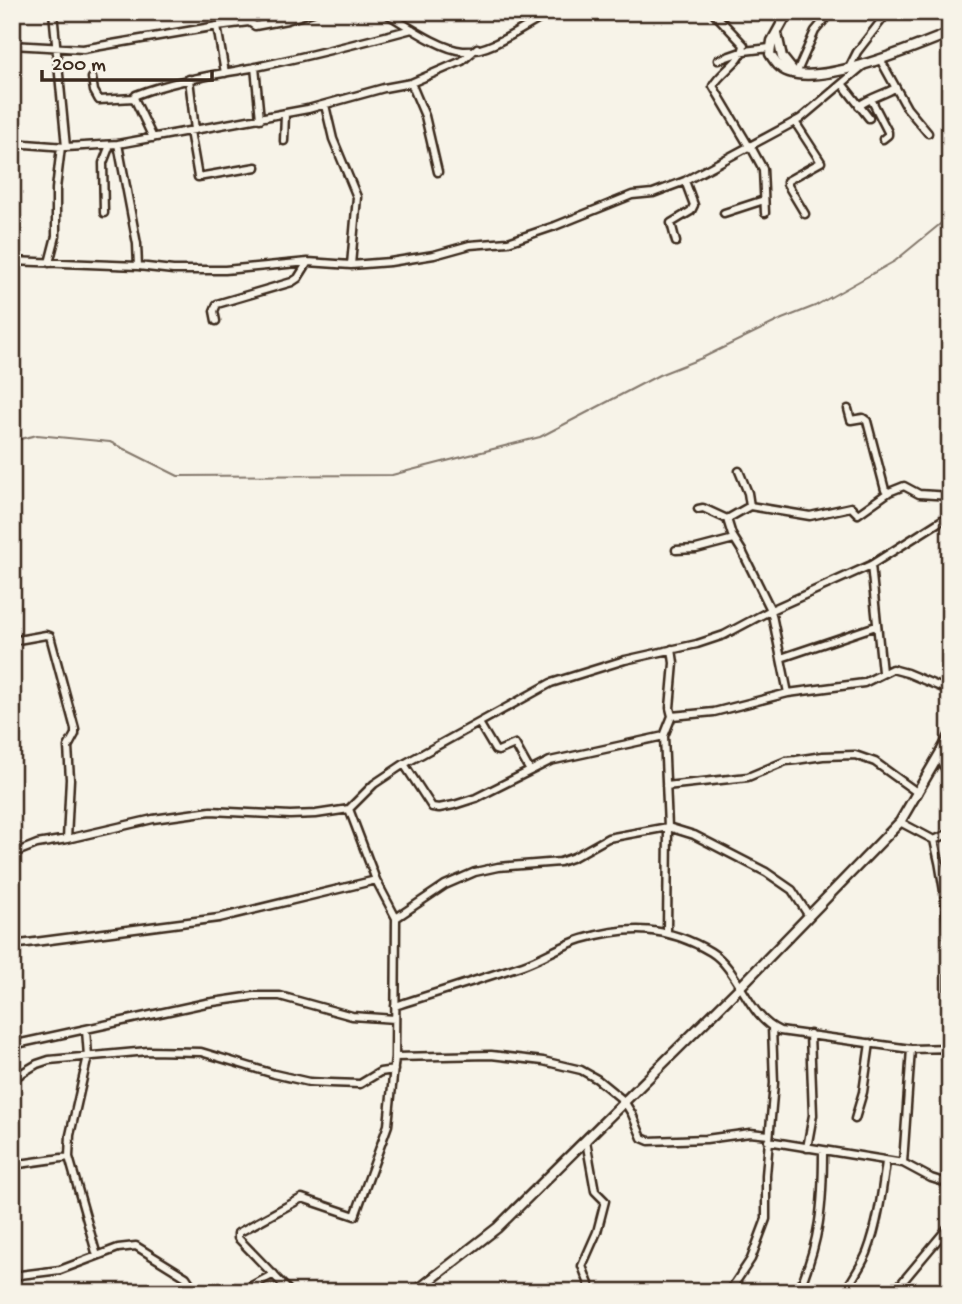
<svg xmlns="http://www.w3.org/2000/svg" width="962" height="1304" viewBox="0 0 962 1304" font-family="'Gochi Hand',sans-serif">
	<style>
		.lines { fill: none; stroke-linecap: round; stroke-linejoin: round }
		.stream { stroke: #84786c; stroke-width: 2 }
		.minor-casing { stroke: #3b2a1e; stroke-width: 11 }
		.tertiary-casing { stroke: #3b2a1e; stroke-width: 13 }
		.minor { stroke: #f7f3e8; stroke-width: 6 }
		.tertiary { stroke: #f7f3e8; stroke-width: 8 }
	</style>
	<rect width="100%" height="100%" fill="#f7f3e8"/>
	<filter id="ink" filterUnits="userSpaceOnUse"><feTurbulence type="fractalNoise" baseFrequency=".0143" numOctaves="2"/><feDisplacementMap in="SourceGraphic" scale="14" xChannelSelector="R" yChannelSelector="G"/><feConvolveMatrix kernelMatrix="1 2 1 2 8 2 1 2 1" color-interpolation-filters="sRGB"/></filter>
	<g filter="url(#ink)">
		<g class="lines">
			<!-- stream -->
			<path class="stream" d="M12 441 37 435 110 442 178 476 392 475 540 437 659 375 702 358 782 319 815 306 895 261 950 216"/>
			<defs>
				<path id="minor" d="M53 12 66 147
					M384 12C405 24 439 49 463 51 491 53 527 24 552 12
					M713 12 744 45C742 62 721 71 713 86L750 148
					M217 26 225 73
					M12 45 83 49 217 26 249 22 255 26 287 20 313 12
					M880 59 907 108 928 133
					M718 60 744 51 770 48
					M255 67 260 119
					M849 68 857 52 888 12
					M796 74 815 31 831 12
					M92 78 94 91 99 100 134 98
					M189 79 195 130
					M411 83 425 116 438 172
					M844 86 869 118
					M871 99 888 132V135L883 139
					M325 105 333 139 357 197 351 265
					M859 106C869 98 883 95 895 88
					M795 122 821 162 787 181V184L805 214
					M190 131 198 177 256 167
					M153 138 134 98 136 95C175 80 215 75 256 67 308 56 360 43 412 29
					M284 141 285 114
					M12 143 66 147 118 144 308 109 384 88 411 83 462 61 477 48
					M118 144 137 244 138 266
					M751 147 763 169 765 213
					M104 213 103 163 110 145
					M724 213 764 200
					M676 242 671 223 691 211 694 205 685 181
					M12 261 138 266 173 270H225L308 262 351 265 390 262 434 255 470 245 508 242 555 226 632 195 653 193 685 181 800 119 864 65
					M49 263 56 236V189L61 147
					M216 321 214 311 217 304 292 282 298 278 308 262
					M848 409 851 420 863 418 867 421 885 490 889 492 904 486 919 494 950 496
					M739 471 748 493 750 506
					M698 509 703 508 727 519 750 506 810 516 851 507 858 514 889 492
					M727 519 732 535 742 551 771 610 788 693
					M676 550 696 549 734 539
					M871 565 882 672
					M12 641 46 635 50 636 75 729V734L68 747 70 779 67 839
					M781 658 876 626
					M672 716 714 712 788 693 864 683 892 669 907 673 950 691
					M479 723 495 750 498 751 515 744 530 771
					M938 756 950 777
					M404 764 432 807 439 808 454 805 476 798 550 761 664 736
					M666 786 748 777 786 761 796 760 823 756 855 755 875 762 918 793
					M900 822 934 840 950 833
					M934 840C952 909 950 977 947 1048
					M12 854 37 844 67 839 153 819 211 811 290 815 316 814 349 809 374 784 404 764 551 683 625 660 697 644 724 635 771 610 871 565 950 515
					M396 918 445 885 475 872 498 867 560 862 574 857 608 838 668 827 694 835 766 872 792 890 809 916
					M667 932 668 827 664 736 672 716 670 708 674 663 672 649
					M12 945 219 918 376 880
					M395 1006C438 992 481 979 523 965 543 958 562 945 582 939 630 925 668 926 711 952 740 970 748 1018 780 1031L911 1049 950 1048
					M86 1030 88 1056 70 1135 69 1157 97 1256
					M12 1045 206 1003 254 996H280L352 1016 395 1019
					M945 1049 950 1092
					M395 1057 491 1055 543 1061 581 1070 597 1079 624 1101 632 1114 642 1138 649 1141 706 1139 750 1133 769 1135
					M12 1079 37 1064 49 1060 148 1051 201 1052 274 1074 309 1082 330 1083 360 1084 380 1072 394 1070
					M855 1119 863 1092 870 1043
					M586 1141 595 1191 605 1201 597 1232 582 1266 592 1292
					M768 1141 903 1163 931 1178 950 1184
					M807 1148 813 1115 810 1034
					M903 1163 911 1049
					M12 1165 69 1157
					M12 1276 60 1270 118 1248 136 1246 186 1277 196 1292
					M240 1292 274 1274
					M290 1292 238 1238V1233L302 1198 355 1216 388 1125 395 1057 396 918 376 880 349 809
					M729 1292 751 1259 766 1219V1175L774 1083 772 1027
					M798 1292C820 1242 823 1205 823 1151
					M845 1292C852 1279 861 1267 867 1253 878 1224 882 1192 886 1162
					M894 1292 950 1225"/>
				<path id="tertiary" d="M788 12 772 41 770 54C775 62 780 69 789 72 826 85 914 47 950 33
					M777 34 782 57 794 72
					M415 1292 497 1228 739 988 900 822 950 736"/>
			</defs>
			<!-- minor casing -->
			<use href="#minor" class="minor-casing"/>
			<!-- tertiary casing -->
			<use href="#tertiary" class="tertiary-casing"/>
			<!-- minor -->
			<use href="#minor" class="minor"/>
			<!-- tertiary -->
			<use href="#tertiary" class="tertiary"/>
		</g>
	</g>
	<!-- margin -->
	<rect width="962" height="1304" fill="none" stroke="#f7f3e8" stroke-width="42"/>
	<rect x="21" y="21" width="920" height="1262" fill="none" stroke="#3b2a1e" stroke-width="2.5" filter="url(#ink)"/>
	<!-- scale -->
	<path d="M42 70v10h170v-10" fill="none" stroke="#3b2a1e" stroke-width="3.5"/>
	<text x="52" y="70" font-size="21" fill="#3b2a1e" stroke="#f7f3e8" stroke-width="5" paint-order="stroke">200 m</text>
</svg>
